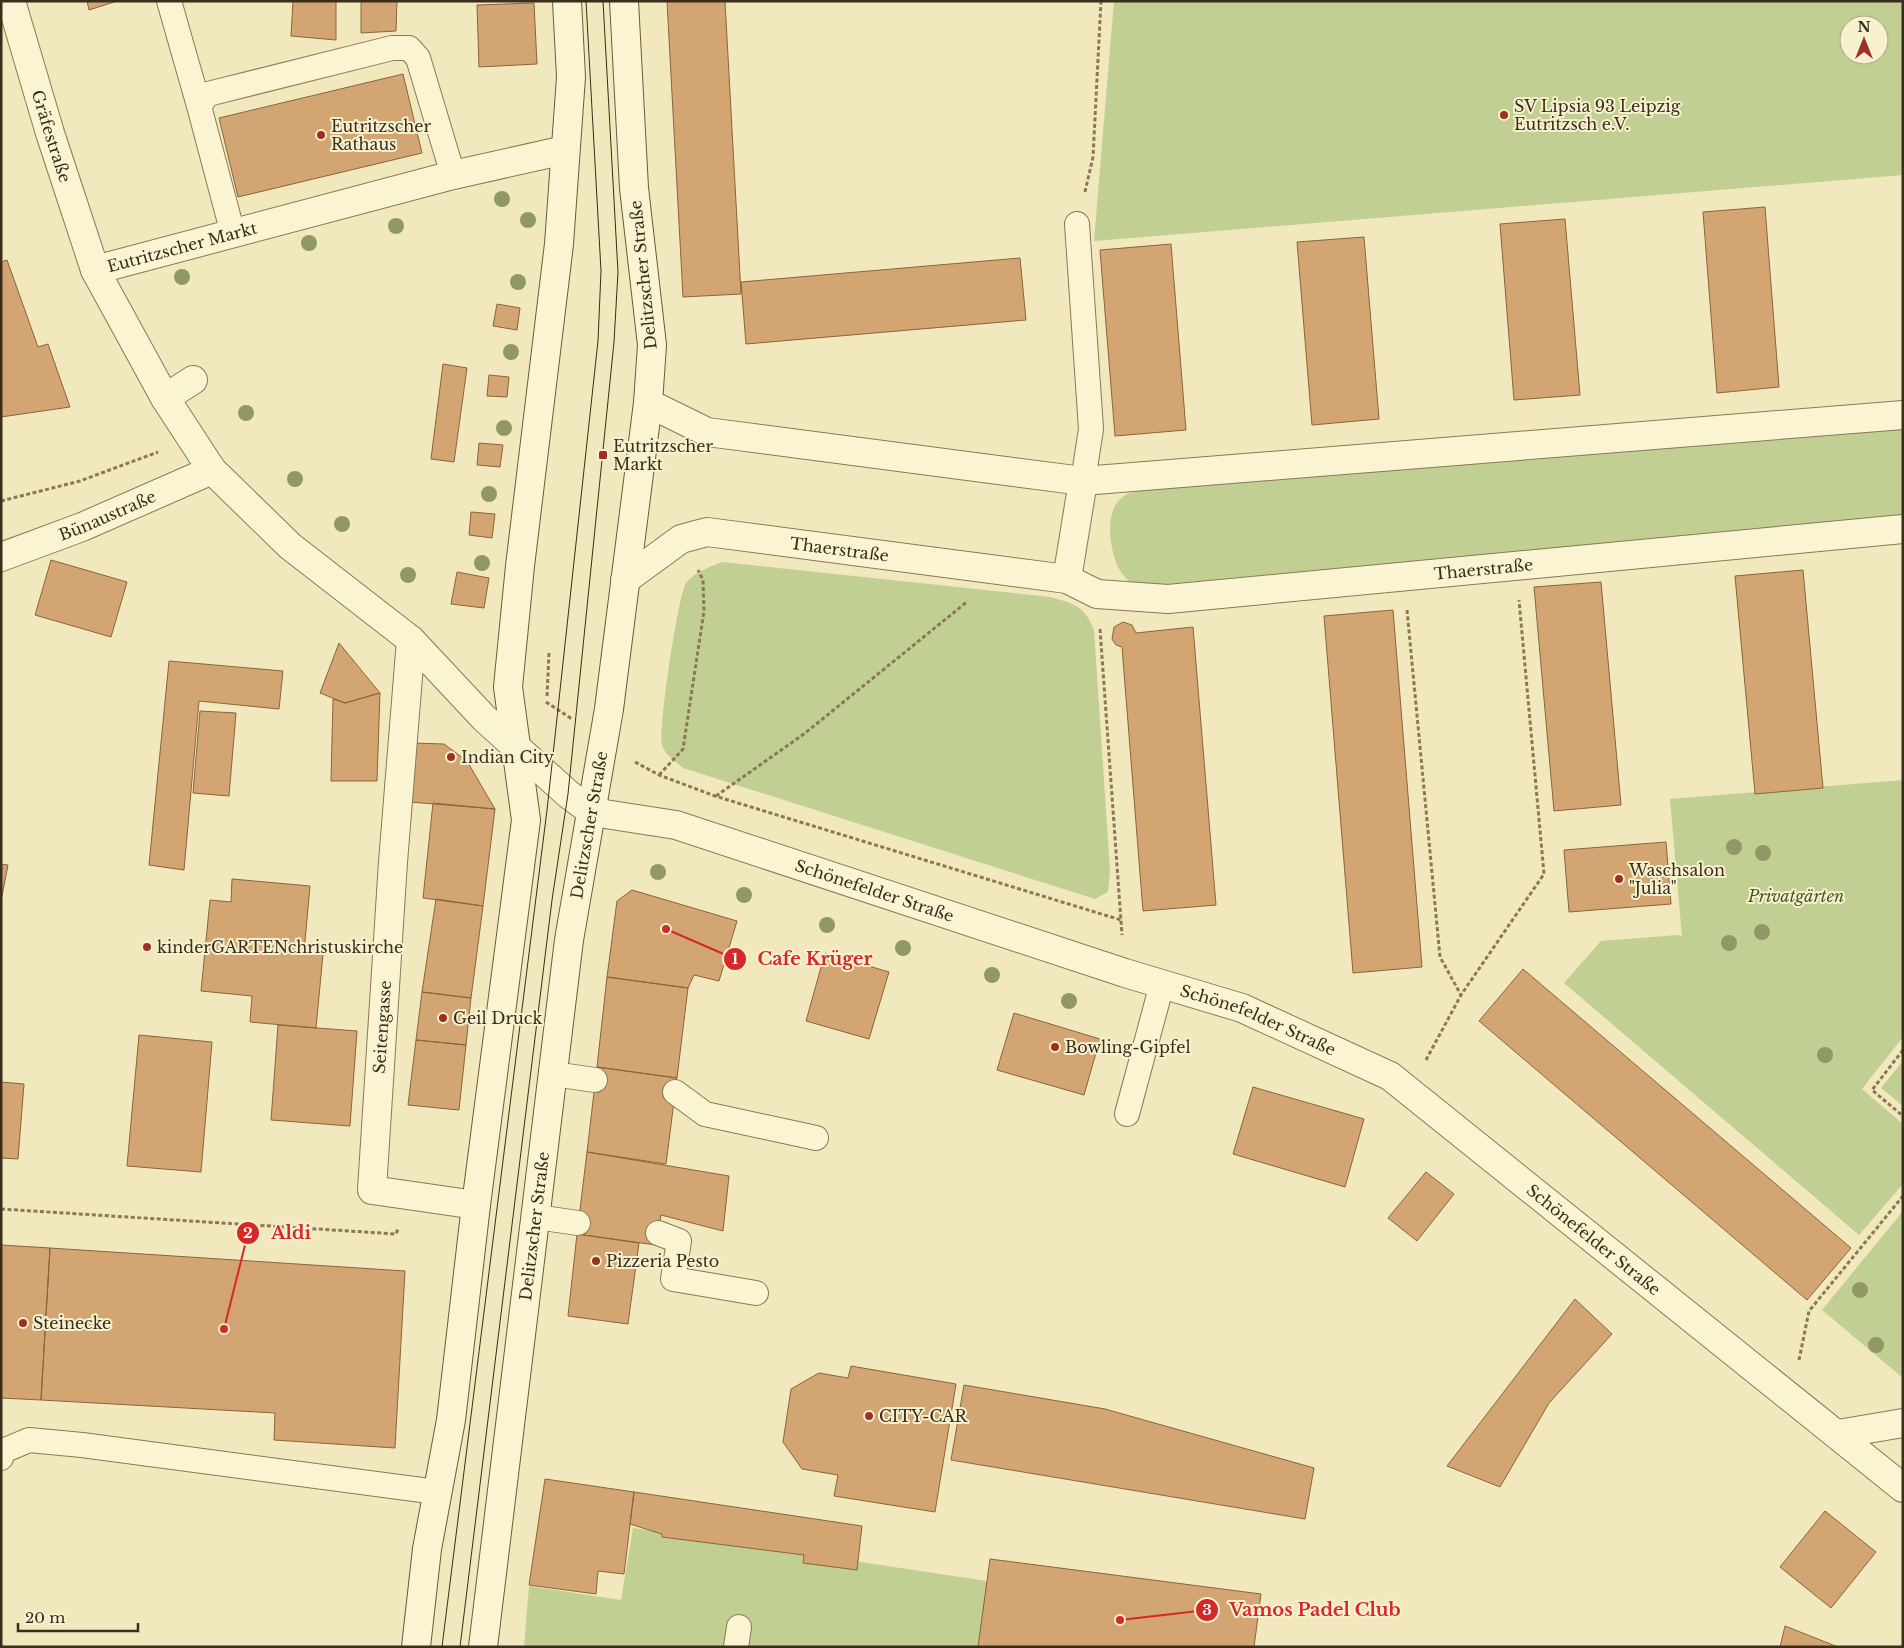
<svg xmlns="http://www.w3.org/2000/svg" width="1904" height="1648" viewBox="0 0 1904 1648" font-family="'Libre Baskerville',serif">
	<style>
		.green { fill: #c1cf92; fill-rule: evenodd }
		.building { fill: #d2a572; stroke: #8b643a }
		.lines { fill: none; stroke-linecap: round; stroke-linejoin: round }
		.lane-casing { stroke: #8a7856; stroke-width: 26 }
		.street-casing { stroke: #8a7856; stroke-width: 30 }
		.secondary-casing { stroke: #6c5939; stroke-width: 30 }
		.path { stroke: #8a7856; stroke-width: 3; stroke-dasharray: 4 2.5; stroke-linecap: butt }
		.lane { stroke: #fbf4d2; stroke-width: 24 }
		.street { stroke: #fbf4d2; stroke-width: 28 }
		.secondary { stroke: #fbf4d2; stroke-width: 28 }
		.tram { stroke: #392d1b; stroke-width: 1 }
		.tree { fill: #919868 }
		.poi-dot { fill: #9d3022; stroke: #f8f1cf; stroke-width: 2 }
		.labels { text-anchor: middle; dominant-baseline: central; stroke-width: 4; stroke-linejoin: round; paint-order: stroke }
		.poi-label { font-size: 16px; fill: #392d1b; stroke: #f8f1cf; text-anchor: start }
		.street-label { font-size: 16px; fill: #392d1b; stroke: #f8f1cf }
		.park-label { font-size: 16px; font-style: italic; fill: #425721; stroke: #f8f1cf }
		.leader { fill: none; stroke: #d62828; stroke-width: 2 }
		.callout-dot { fill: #d62828; stroke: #f8f1cf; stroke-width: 2 }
		.mark-label { font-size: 15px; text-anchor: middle; font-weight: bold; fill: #fff }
		.callout-label { font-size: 18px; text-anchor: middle; font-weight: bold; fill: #d62828; stroke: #f8f1cf; stroke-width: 4; stroke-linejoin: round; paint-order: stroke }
	</style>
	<rect width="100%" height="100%" fill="#f1e8be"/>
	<!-- green -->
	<path class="green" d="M1114 1H1903V175L1094 241ZM1849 25H1879V55H1849Z
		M1903 425V516L1146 586 1128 581C1124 576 1119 570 1117 565 1109 544 1103 504 1129 493 1136 491 1145 490 1153 489Z
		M722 562 1050 597C1075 604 1084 605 1094 630L1110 871 1108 892 1095 899 1073 892 683 768C676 762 665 755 662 745 658 731 678 595 686 583 694 572 710 567 722 562Z
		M1903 780V1037L1862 1089 1903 1124V1184L1859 1235 1564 983 1601 941 1678 935 1682 937 1670 799Z
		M1903 1061V1106L1881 1088Z
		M1903 1211V1378L1822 1310Z
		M633 1528 987 1581 979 1647H524L529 1586 621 1600Z"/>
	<!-- building -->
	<path class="building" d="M87 1H117L89 10Z
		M293 1H336V40L291 36Z
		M361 1H397L396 31 361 33Z
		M667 1H725L741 294 683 297Z
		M534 3 537 64 479 67 477 5Z
		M403 74 422 153 238 197 219 118Z
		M1765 207 1779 387 1717 393 1703 212Z
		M1565 219 1580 395 1514 400 1500 224Z
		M1364 237 1379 419 1312 425 1297 242Z
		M1171 244 1186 430 1115 436 1100 250Z
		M1020 258 1026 320 746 344 741 282Z
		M7 260 38 347 48 344 70 407 1 417V262Z
		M497 304 520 308 517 330 493 326Z
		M443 364 467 368 454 462 431 459Z
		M489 375 509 377 507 397 487 396Z
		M479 443 503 445 500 467 477 465Z
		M471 512 495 514 492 538 469 535Z
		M51 560 127 582 111 637 35 615Z
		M1803 570 1823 788 1755 794 1735 576Z
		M457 572 489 578 484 608 451 604Z
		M1601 582 1621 805 1554 811 1534 587Z
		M1393 610 1422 967 1353 973 1324 616Z
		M1123 622 1132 625 1136 633 1193 627 1216 905 1143 911 1122 647 1116 645 1112 639 1114 627Z
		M339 643 380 693 345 703 320 693Z
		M169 661 283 671 279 709 199 701 184 870 149 865Z
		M380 693 377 781H331L333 699 345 703Z
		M200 711 236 713 229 796 193 793Z
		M414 743 444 744 467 761 495 809 410 802Z
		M433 803 495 809 483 906 423 898Z
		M1666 842 1671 904 1569 912 1564 850Z
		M1 864 8 865 1 901Z
		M232 879 310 886 304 952 323 954 316 1028 250 1022 252 996 201 991 210 900 231 902Z
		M632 890 737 921 719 981 694 975 688 988 607 977 617 901Z
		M436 899 483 906 471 998 422 992Z
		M825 953 889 972 869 1039 806 1021Z
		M1523 969 1851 1248 1807 1300 1479 1021Z
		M607 977 688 988 677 1078 597 1067Z
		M422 992 471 998 466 1045 416 1040Z
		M1014 1013 1100 1039 1084 1095 997 1070Z
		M278 1025 357 1031 350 1126 271 1120Z
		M139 1035 212 1042 201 1172 127 1166Z
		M416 1040 466 1045 459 1110 408 1105Z
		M597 1067 677 1078 666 1164 587 1152Z
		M1 1082 24 1084 18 1159 1 1158Z
		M1253 1087 1364 1119 1345 1187 1233 1154Z
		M587 1152 729 1176 723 1231 661 1215 656 1245 577 1234Z
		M1426 1172 1454 1194 1417 1241 1388 1218Z
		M577 1234 639 1243 628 1324 568 1316Z
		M1 1245 50 1248 41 1400 1 1398Z
		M50 1248 405 1271 395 1448 274 1440 275 1413 41 1400Z
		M1575 1299 1612 1334 1549 1403 1500 1487 1447 1466Z
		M851 1366 956 1384 935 1512 834 1496 838 1475 802 1469 783 1442 791 1389 819 1373 848 1378Z
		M964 1385 1105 1409 1314 1468 1305 1519 951 1460Z
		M545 1479 634 1492 624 1574 598 1571 596 1594 529 1585Z
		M634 1492 862 1526 857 1570 803 1563 804 1555 662 1537V1534L630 1524Z
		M1825 1511 1876 1552 1831 1608 1780 1567Z
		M990 1559 1261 1594 1254 1647H978Z
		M1785 1626 1838 1647H1780Z"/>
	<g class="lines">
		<defs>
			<path id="lane" d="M169 1 199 106
				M1077 224 1091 429 1083 481
				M233 234 199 106 208 94 392 48H409L418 58 453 175
				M553 1074 595 1080
				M675 1092 705 1114 816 1138
				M1127 1114 1162 984
				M536 1217 578 1223
				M658 1233 679 1241 673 1279 756 1293
				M1 1458 3 1451 29 1440 82 1445 437 1492
				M736 1647 739 1627"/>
			<g id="street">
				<path id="s1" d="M11 1 50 133 95 270 165 398 212 470 290 546 411 640 484 718 568 794 592 812 676 825 1125 973 1242 1008 1390 1076 1903 1488"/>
				<path id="s2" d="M95 270 453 175 565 150"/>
				<path d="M165 398 193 380"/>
				<path d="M648 403 707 432 1083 481 1903 415"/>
				<path id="s3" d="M1 557 82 527 212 470"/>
				<path d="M1067 579 1083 481"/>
				<path id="s4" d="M625 580 681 539 707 532 1067 579 1097 594 1168 599 1903 529"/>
				<path d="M411 640 393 862 372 1190 476 1205"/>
				<path d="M1838 1434 1903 1423"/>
			</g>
			<g id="secondary">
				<path d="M416 1647 427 1549 451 1420 476 1205 526 820 508 687 520 566 559 244 571 77 567 1"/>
				<path id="s5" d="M483 1647 569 940 609 709 648 403 652 345 634 188 624 1"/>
			</g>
		</defs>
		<!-- lane casing -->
		<use href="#lane" class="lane-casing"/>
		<!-- street casing -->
		<use href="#street" class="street-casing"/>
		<!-- secondary casing -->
		<use href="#secondary" class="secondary-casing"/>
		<!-- path -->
		<path class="path" d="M1085 192 1093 157 1101 1
			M1 501 80 481 158 452
			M1407 610 1440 957 1461 995
			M1100 629 1122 935
			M547 696 549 653
			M546 702 572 719
			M635 762 659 775 715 796 1121 920
			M659 775 683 749 704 611 703 580 698 570
			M716 796 804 734 968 601
			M1903 1050 1872 1090 1903 1116
			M1426 1060 1461 995 1544 874 1519 600
			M1 1209 396 1234 398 1229
			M1799 1360 1809 1311 1903 1196"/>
		<!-- lane -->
		<use href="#lane" class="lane"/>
		<!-- street -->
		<use href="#street" class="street"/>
		<!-- secondary -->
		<use href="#secondary" class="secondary"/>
		<!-- tram -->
		<path class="tram" d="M442 1647 547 810 598 341 601 271 586 1
			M460 1647 552 900 568 794 614 342 618 272 603 1"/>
	</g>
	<!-- trees -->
	<g class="tree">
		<circle cx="502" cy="199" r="8"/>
		<circle cx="528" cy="220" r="8"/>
		<circle cx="396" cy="226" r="8"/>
		<circle cx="309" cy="243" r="8"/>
		<circle cx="182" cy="277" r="8"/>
		<circle cx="518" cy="282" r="8"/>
		<circle cx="511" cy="352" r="8"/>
		<circle cx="246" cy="413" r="8"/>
		<circle cx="504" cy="428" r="8"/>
		<circle cx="295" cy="479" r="8"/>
		<circle cx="489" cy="494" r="8"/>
		<circle cx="342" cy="524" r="8"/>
		<circle cx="482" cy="563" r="8"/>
		<circle cx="408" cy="575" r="8"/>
		<circle cx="1734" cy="847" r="8"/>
		<circle cx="1763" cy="853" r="8"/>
		<circle cx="658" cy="872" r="8"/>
		<circle cx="744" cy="895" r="8"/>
		<circle cx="827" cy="925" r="8"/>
		<circle cx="1762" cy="932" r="8"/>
		<circle cx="1729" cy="943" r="8"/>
		<circle cx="903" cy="948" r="8"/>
		<circle cx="992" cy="975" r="8"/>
		<circle cx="1069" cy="1001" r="8"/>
		<circle cx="1825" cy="1055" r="8"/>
		<circle cx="1860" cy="1290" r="8"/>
		<circle cx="1876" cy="1345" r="8"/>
	</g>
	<!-- markers -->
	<g class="poi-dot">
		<circle cx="1504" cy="115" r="5"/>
		<circle cx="321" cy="135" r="5"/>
		<rect x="598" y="450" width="10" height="10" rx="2.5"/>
		<circle cx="451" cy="757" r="5"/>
		<circle cx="1619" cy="879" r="5"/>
		<circle cx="147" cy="947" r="5"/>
		<circle cx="443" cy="1018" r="5"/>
		<circle cx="1055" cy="1047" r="5"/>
		<circle cx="596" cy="1261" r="5"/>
		<circle cx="23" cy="1323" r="5"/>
		<circle cx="869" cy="1416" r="5"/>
	</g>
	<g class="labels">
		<!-- poi labels -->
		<g class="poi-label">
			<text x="1514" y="106">SV Lipsia 93 Leipzig<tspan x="1514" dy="18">Eutritzsch e.V.</tspan></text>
			<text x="331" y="126">Eutritzscher<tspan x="331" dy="18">Rathaus</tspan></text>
			<text x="613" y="446">Eutritzscher<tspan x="613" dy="18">Markt</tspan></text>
			<text x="461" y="757">Indian City</text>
			<text x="1629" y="870">Waschsalon<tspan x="1629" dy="18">"Julia"</tspan></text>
			<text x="157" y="947">kinderGARTENchristuskirche</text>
			<text x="453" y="1018">Geil Druck</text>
			<text x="1065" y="1047">Bowling-Gipfel</text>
			<text x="606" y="1261">Pizzeria Pesto</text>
			<text x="33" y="1323">Steinecke</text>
			<text x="879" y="1416">CITY-CAR</text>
		</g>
		<!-- street labels -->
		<g class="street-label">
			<text stroke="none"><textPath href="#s1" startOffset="141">Gräfestraße</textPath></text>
			<text stroke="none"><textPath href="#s2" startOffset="90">Eutritzscher Markt</textPath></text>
			<text transform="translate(643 275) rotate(-96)">Delitzscher Straße</text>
			<text stroke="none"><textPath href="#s3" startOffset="114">Bünaustraße</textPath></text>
			<text stroke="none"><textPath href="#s4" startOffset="230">Thaerstraße</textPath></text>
			<text stroke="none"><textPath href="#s4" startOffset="881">Thaerstraße</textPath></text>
			<text stroke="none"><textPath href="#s5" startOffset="829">Delitzscher Straße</textPath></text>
			<text stroke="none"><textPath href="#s1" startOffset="1320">Schönefelder Straße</textPath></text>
			<text stroke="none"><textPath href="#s1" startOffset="1725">Schönefelder Straße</textPath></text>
			<text transform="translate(382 1027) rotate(-86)">Seitengasse</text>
			<text stroke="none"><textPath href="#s5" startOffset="424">Delitzscher Straße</textPath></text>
			<text stroke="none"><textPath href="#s1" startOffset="2130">Schönefelder Straße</textPath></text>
		</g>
		<!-- park labels -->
		<g class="park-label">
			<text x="1796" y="896">Privatgärten</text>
		</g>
	</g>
	<!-- callouts -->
	<path class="leader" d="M666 929L735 959M224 1329L248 1233M1120 1620L1207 1610"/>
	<g class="callout-dot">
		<circle cx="666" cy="929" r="5"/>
		<circle cx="224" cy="1329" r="5"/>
		<circle cx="1120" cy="1620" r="5"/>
		<circle cx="735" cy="959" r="12"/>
		<circle cx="248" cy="1233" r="12"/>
		<circle cx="1207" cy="1610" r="12"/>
	</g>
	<g class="mark-label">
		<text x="735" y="964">1</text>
		<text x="248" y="1238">2</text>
		<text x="1207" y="1615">3</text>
	</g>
	<g class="callout-label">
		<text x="815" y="965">Cafe Krüger</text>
		<text x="291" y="1239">Aldi</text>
		<text x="1315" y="1616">Vamos Padel Club</text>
	</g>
	<!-- border -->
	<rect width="1904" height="1648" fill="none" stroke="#392d1b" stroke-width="5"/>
	<!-- north arrow -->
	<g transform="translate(1864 40)"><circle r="24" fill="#f8f1cf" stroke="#aca387"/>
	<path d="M0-4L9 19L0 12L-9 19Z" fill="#9d3022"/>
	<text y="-8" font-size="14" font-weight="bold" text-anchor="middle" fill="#392d1b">N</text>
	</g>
	<!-- scale -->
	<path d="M18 1623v8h120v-8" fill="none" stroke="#392d1b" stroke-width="2.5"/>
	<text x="25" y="1623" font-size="15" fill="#392d1b" stroke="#f8f1cf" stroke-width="4" paint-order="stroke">20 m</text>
</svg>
